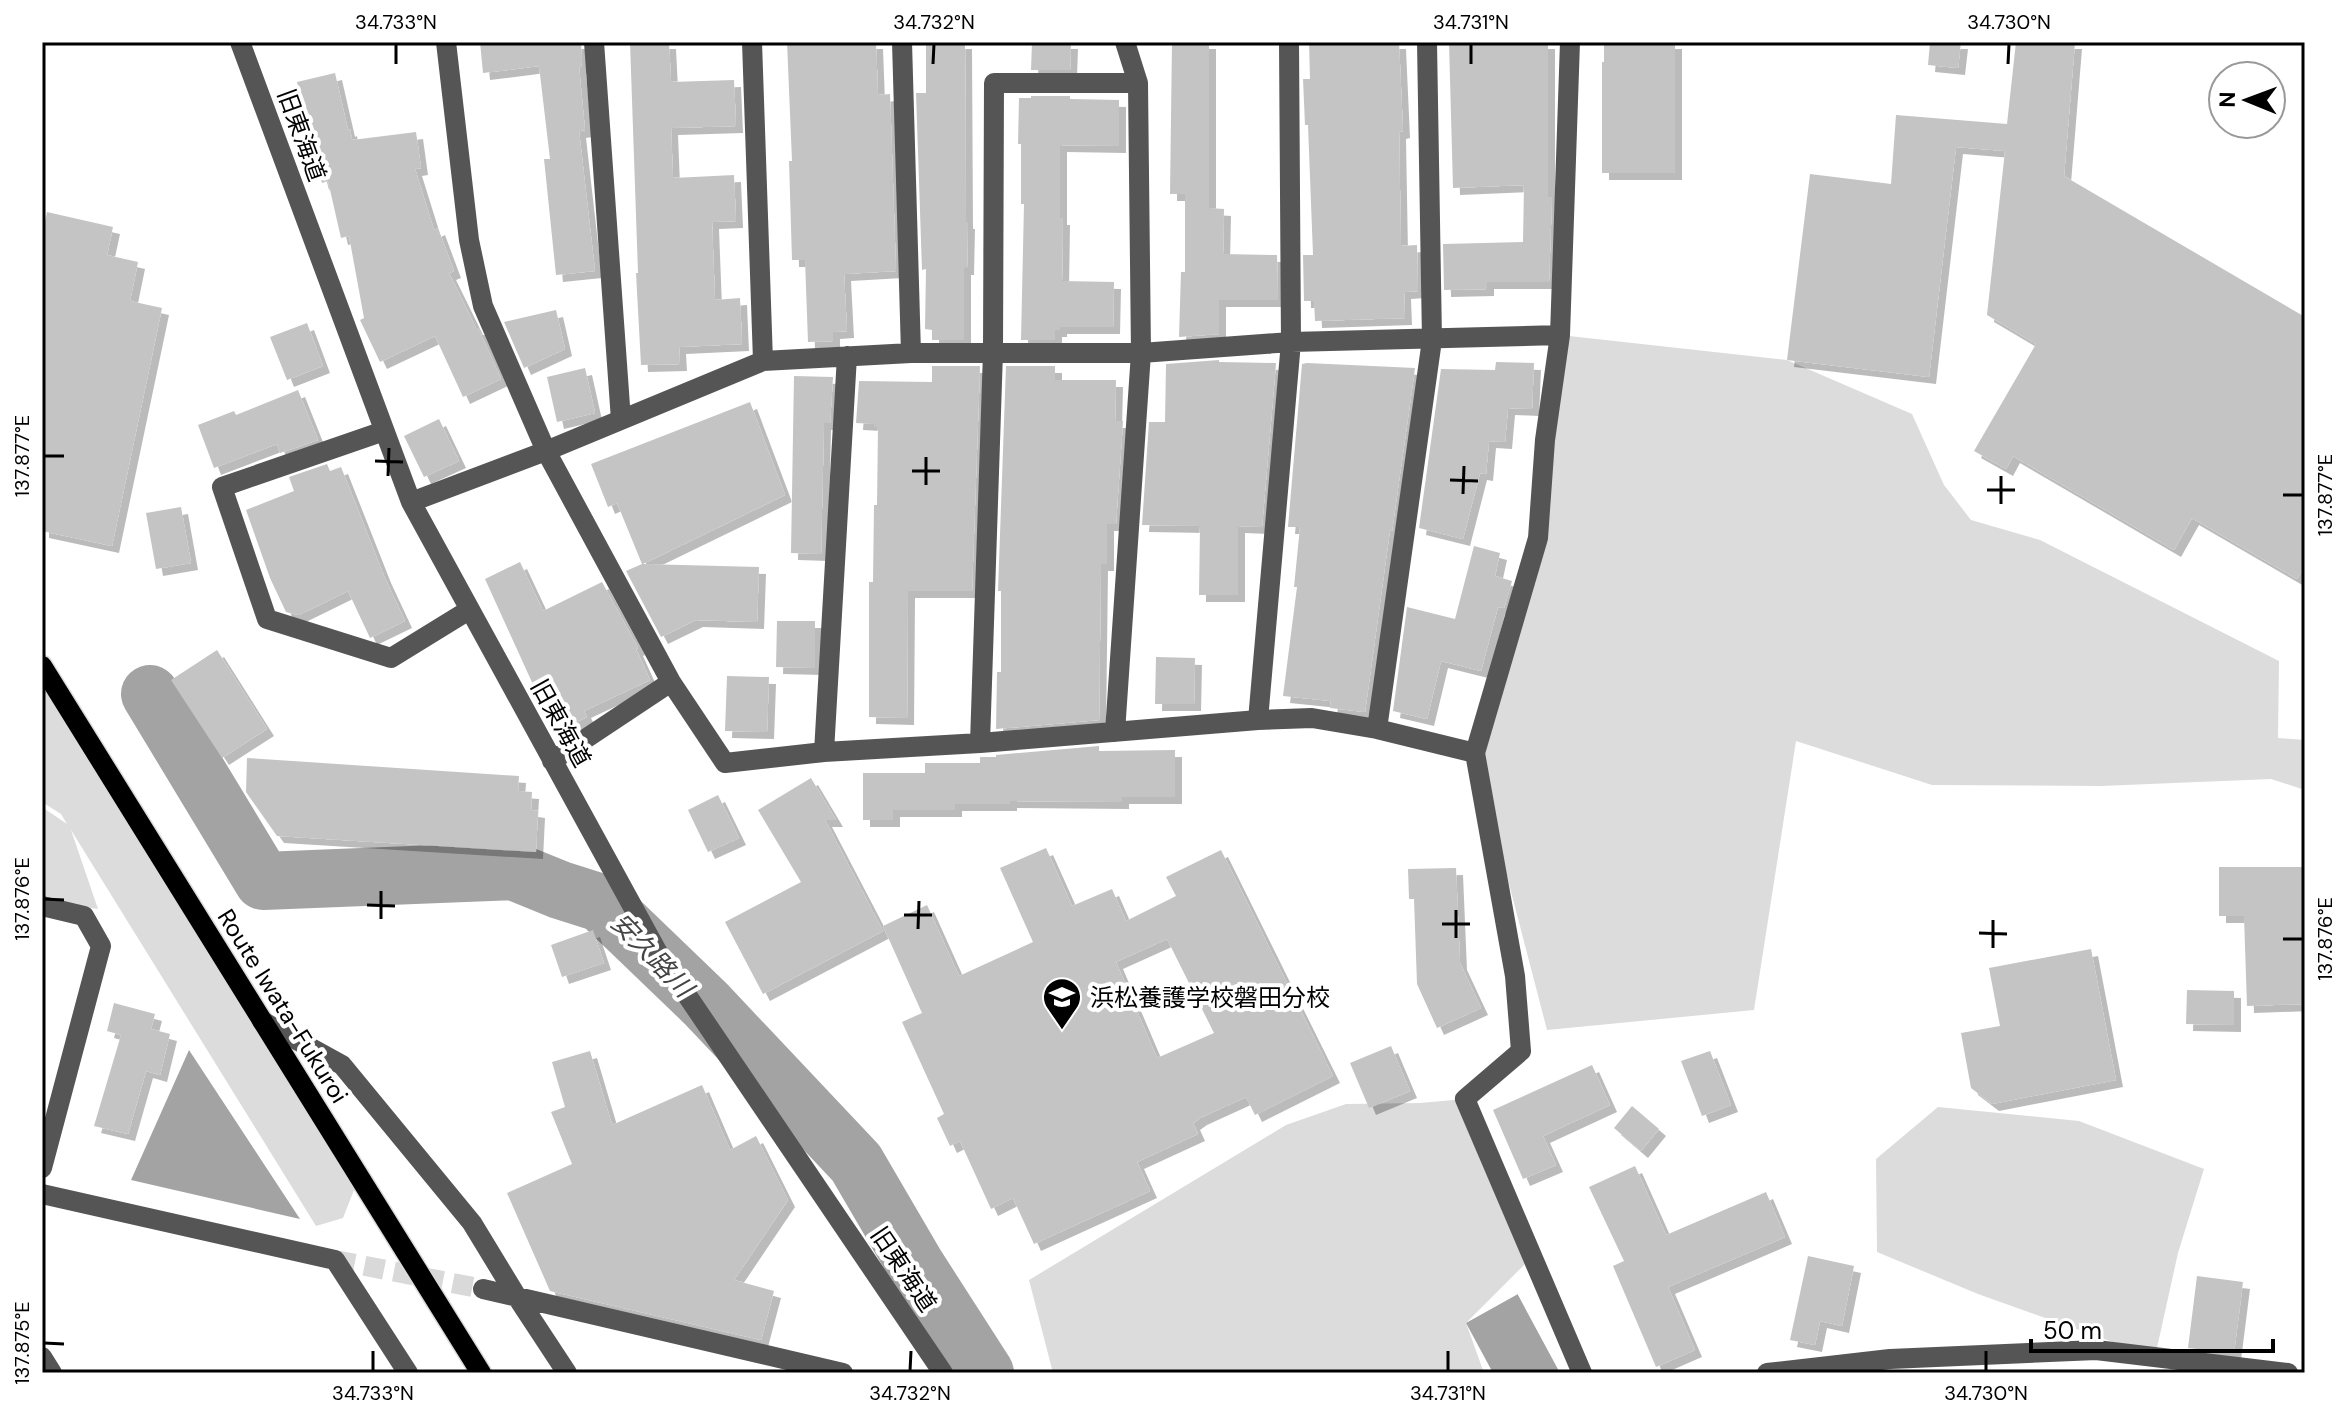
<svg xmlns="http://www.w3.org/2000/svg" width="2347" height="1415" viewBox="0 0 2347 1415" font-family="'DM Sans','Noto Sans JP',sans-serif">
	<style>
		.green { fill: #dcdcdc }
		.water { fill: #a3a3a3 }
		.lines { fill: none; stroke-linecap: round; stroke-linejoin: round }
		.river { stroke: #a3a3a3; stroke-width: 58 }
		.building { fill: #c4c4c4; fill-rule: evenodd; filter: url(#shadow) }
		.minor-tunnel { stroke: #d9d9d9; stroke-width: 20; stroke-dasharray: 20 10; stroke-linecap: butt }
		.major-casing { stroke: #dbdbdb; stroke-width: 23 }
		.minor { stroke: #555; stroke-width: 20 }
		.major { stroke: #000; stroke-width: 20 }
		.ticks { fill: none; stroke: #000; stroke-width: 3 }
		.labels { text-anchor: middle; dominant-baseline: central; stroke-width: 8; stroke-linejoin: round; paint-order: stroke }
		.street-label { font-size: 24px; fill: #000; stroke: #fff }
		.poi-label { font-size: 24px; fill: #000; stroke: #fff; text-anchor: start }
		.water-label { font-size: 26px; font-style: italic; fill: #444; stroke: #fff }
		.neatline { fill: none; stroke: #000; stroke-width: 3 }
		.ticks-label { font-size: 20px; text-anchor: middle; fill: #000 }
	</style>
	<defs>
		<filter id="shadow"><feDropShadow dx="7" dy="7" stdDeviation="0" flood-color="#0004"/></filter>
	</defs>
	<rect width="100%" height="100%" fill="#fff"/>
	<!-- green -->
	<path class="green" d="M1560 335 1787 360 1912 414 1944 485 1971 520 2040 540 2279 661 2278 738 2305 740V790L2271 779 2101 786 1932 785 1796 741 1754 1010 1547 1030 1475 753 1538 538Z
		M42 688 141 826 359 1177 343 1218 316 1226 71 830 98 909 42 900V807L67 824 61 814 42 802Z
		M1465 1099 1532 1257 1466 1323 1484 1373H1053L1029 1280 1286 1125 1346 1104 1420 1103Z
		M1938 1107 2079 1121 2204 1169 2178 1253 2155 1357 1978 1294 1877 1252 1876 1159Z"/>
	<!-- water -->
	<path class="water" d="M189 1050 300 1219 131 1180Z
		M1518 1294V1295L1560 1373H1493L1466 1323Z"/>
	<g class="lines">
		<!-- river -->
		<path class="river" d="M150 694 263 881 513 871 560 890 601 903 706 1004 856 1163 915 1264 985 1373"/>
	</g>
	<!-- building -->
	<path class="building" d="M480 42H581L582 61 581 66 579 67 585 130 579 131 595 271 556 275 544 159H550L539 66 483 73Z
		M630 42H669L671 82 734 80 736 126 671 128 673 178 734 175 736 221 712 222 715 300 740 298 742 344 679 347 680 364 641 365 636 273H638Z
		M787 42H876L878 95 890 94 896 271 844 274 847 331 833 332V341L808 342 805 260H792L789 161H792Z
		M926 42H965L966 222H968L967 268H964V340H932V330L925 329 926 269 922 270 916 93H926Z
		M1032 42H1071L1070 70H1031Z
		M1172 42H1209V208L1224 209 1223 254 1277 255 1278 300H1219V334L1179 337 1181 272H1185V194H1170Z
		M1309 42H1399L1403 131 1399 132 1401 246 1417 245 1418 291 1404 292 1405 318 1315 321 1314 301H1304L1303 255H1313L1308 125H1305L1303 79H1310Z
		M1449 42H1548V197H1552L1549 282H1487V289L1444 290 1443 244 1523 242 1524 185 1453 188Z
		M1604 42H1675V173H1602V62H1604Z
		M1930 42H1961L1958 68 1928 65Z
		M2016 42H2075L2064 176 2305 317V566L2297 579 2192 518 2174 550 2013 456 2006 469 1974 451 2036 344 1987 315 2005 151 1956 147 1929 377 1787 360 1810 174 1891 184 1896 115 2007 124Z
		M335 73 348 130 350 129 352 140 416 132 421 168 415 169 434 230 438 228 454 271 449 273 476 328H478L501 379 463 397 435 336 380 362 360 320 364 318 349 236 341 238 328 181 322 183 297 82Z
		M1031 96H1070V99L1119 100V146L1060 145V218H1063L1062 281 1114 282 1113 327H1060V330H1055V340H1021L1024 204H1021V144H1018L1019 98H1031Z
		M47 212 113 227 107 255 138 262 130 301 162 308 112 546 42 531V235Z
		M556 310 565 349 524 368 504 322Z
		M307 323 323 366 287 380 270 337Z
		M1219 360V362L1276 363 1262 527 1238 526V595H1199L1200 526 1142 525 1149 422H1165L1166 364Z
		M1496 362 1534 363 1532 409 1508 408 1505 442 1489 441 1486 474 1480 473 1463 539 1419 528 1441 369 1495 370Z
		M1307 363 1415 368 1392 531 1390 530 1365 712 1330 708 1331 701 1283 696 1297 587H1294L1300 527H1288L1302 364Z
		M932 366H980L972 591H908L907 718 869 717V582H873L874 505H877L878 427H874V424L856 423 859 381 932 382Z
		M1006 366H1055V380H1116L1115 421H1123L1116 524H1107V564H1101L1099 720 996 729 997 672H1001V591H998Z
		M585 368 595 413 557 422 547 377Z
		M794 376 833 377 830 423H824L821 554 791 553Z
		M298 390 318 440 280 453 277 444 214 468 198 425 234 411 236 415Z
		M750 402 785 495 643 564 759 567 757 622 696 620 661 637 626 571 642 564 617 503 608 507 591 464Z
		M439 419 459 461 424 477 404 436Z
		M327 464 330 471 341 467 384 576 405 621 370 638 348 591 299 615 286 612 270 578 246 510 294 491 289 477Z
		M181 507 191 563 156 569 146 513Z
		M1474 546 1500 553 1495 576 1512 581 1504 608 1498 607 1481 671 1441 661 1427 719 1393 711 1407 607 1455 619Z
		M520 562 543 611 602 582 638 648 636 649 650 680 584 711 587 717 553 733 532 692 536 691 485 579Z
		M777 621H815V668L776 667Z
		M217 650 267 729 222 758 171 680Z
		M1156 657 1195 658 1194 704H1155Z
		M727 676 769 677 767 732 725 731Z
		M1099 746V751L1175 750V797H1122V802L1010 801V804H955V810H893V820H863V773H925V763H980V757H996V755Z
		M247 758 519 776 518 791 532 792 531 810 538 811 536 852 277 836 246 792Z
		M811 778 836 820H825L883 931 763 994 725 922 801 882 758 810Z
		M718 795 739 838 708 852 688 810Z
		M1046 848 1072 906 1112 889 1126 921 1176 896 1166 877 1221 850 1333 1076 1255 1115 1246 1097 1200 1118 1193 1123 1198 1134 1137 1162 1150 1191 1034 1244 1013 1198 991 1209 960 1141 950 1146 937 1118 944 1114 902 1022 922 1013 883 926 927 905 959 976 1033 942 1000 868ZM1167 939 1214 1033 1157 1058 1116 962Z
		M2219 867H2305V1004L2247 1006 2244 916H2219Z
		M1456 868 1460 963 1481 1008 1437 1028 1417 984 1414 899H1409L1408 869Z
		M593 930 604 963 562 977 551 945Z
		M2091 949 2116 1080 1992 1104 1971 1088 1961 1033 2000 1026 1989 968Z
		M2187 990 2234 991V1025L2186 1024Z
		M114 1003 155 1014 151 1029 170 1034 160 1075 146 1071 128 1134 94 1126 121 1035 107 1031Z
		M1391 1046 1410 1091 1369 1108 1350 1063Z
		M590 1051 612 1125 702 1085 730 1150 756 1136 788 1200 734 1280 774 1291 761 1340 550 1291 507 1193 572 1164 551 1112 565 1107 552 1062Z
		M1710 1051 1731 1105 1702 1116 1681 1061Z
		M1592 1065 1610 1105 1543 1136 1556 1165 1523 1179 1493 1110Z
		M1632 1106 1659 1129 1641 1151 1614 1128Z
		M1635 1166 1666 1235 1766 1192 1785 1237 1668 1287 1695 1350 1656 1367 1613 1266 1624 1261 1589 1187Z
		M1808 1256 1854 1266 1842 1326 1820 1321 1815 1345 1790 1340Z
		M2197 1276 2243 1282 2234 1353 2188 1348Z"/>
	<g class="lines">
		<!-- minor-tunnel -->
		<path class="minor-tunnel" d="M335 1260 483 1289"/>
		<defs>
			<path id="major" d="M42 666 481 1373"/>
		</defs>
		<!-- major casing -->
		<use href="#major" class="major-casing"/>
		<!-- minor -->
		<path class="minor" d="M240 42 411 502 657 951 943 1373
			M446 42 469 240 483 306 546 451 671 682 725 763 824 752 980 743 1258 720 1312 718 1377 729 1475 753
			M594 42 621 420
			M752 42 763 361
			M902 42 911 353
			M1570 42 1560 335 1545 440 1538 538 1475 753 1515 976 1521 1051 1465 1099 1582 1373
			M384 431 222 487 267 619 391 658 469 610
			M411 502 546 451 763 361 911 353H1141L1291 342 1560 335
			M1258 720 1291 342 1289 42
			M1377 729 1432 340 1427 42
			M1115 732 1141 353 1138 83 1125 42
			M980 743 993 352 994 83H1138
			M824 752 847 356
			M552 761 671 682
			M42 906 84 916 101 946 42 1168
			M262 1021 342 1065 472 1223 517 1297 567 1373
			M42 1194 335 1260 408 1373
			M483 1289 843 1373
			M42 1357 52 1373
			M1767 1373 1890 1359 2096 1350 2288 1373"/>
		<!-- major -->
		<use href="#major" class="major"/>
	</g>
	<!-- ticks -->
	<path class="ticks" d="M396 64V44M933 64 934 44M1471 64V44M2008 64 2009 44M44 456H64M375 461 403 462M912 471H940M388 476 389 448M1450 480 1478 481M926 485V457M1987 490H2015M1463 494 1464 466M2283 495H2303M2001 504V476M44 899 64 900M367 905 395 906M904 915H932M381 919V891M1442 924H1470M918 929 919 901M1979 933 2007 934M1456 938V910M2283 939H2303M1993 948V920M44 1343 64 1344M373 1371V1351M910 1371 911 1351M1448 1371V1351M1986 1371V1351"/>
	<!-- icons -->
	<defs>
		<symbol id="school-pin" viewBox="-11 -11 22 30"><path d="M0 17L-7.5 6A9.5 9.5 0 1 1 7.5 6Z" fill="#000" stroke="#fff"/><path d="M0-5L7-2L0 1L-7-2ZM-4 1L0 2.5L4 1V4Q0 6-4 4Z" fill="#fff"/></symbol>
	</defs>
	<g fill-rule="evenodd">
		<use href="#school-pin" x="1040" y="975" width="44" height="60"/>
	</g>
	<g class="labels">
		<!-- street labels -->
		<g class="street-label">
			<text transform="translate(302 135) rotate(70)">旧東海道</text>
			<text transform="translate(561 723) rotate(61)">旧東海道</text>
			<text transform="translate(283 1006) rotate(58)">Route Iwata-Fukuroi</text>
			<text transform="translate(904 1269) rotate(56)">旧東海道</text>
		</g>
		<!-- poi labels -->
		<g class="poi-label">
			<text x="1090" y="997">浜松養護学校磐田分校</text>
		</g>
		<!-- water labels -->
		<g class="water-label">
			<text transform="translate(652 955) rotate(46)">安久路川</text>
		</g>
	</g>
	<!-- border -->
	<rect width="2347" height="1415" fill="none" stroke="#ffffff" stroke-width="88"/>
	<!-- north arrow -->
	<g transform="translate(2247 100) rotate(271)"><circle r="38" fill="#ffffff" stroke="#999999" stroke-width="2"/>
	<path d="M0-6L14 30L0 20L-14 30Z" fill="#000000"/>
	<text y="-12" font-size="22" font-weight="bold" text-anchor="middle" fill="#000000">N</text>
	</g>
	<!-- scale -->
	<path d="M2031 1339v12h242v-12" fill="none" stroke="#000000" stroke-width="4"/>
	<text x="2043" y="1339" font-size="24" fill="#000000" stroke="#ffffff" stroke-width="6" paint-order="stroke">50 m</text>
	<rect x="44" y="44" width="2259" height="1327" class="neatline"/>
	<g class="ticks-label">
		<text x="396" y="29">34.733°N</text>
		<text x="934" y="29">34.732°N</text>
		<text x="1471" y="29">34.731°N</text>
		<text x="2009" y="29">34.730°N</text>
		<text transform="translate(22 456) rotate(-90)" y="7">137.877°E</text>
		<text transform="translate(2325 495) rotate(-90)" y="7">137.877°E</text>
		<text transform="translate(22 899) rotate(-90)" y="7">137.876°E</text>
		<text transform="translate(2325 939) rotate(-90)" y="7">137.876°E</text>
		<text transform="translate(22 1343) rotate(-90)" y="7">137.875°E</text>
		<text x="373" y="1400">34.733°N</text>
		<text x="910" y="1400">34.732°N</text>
		<text x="1448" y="1400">34.731°N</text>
		<text x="1986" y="1400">34.730°N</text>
	</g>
</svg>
